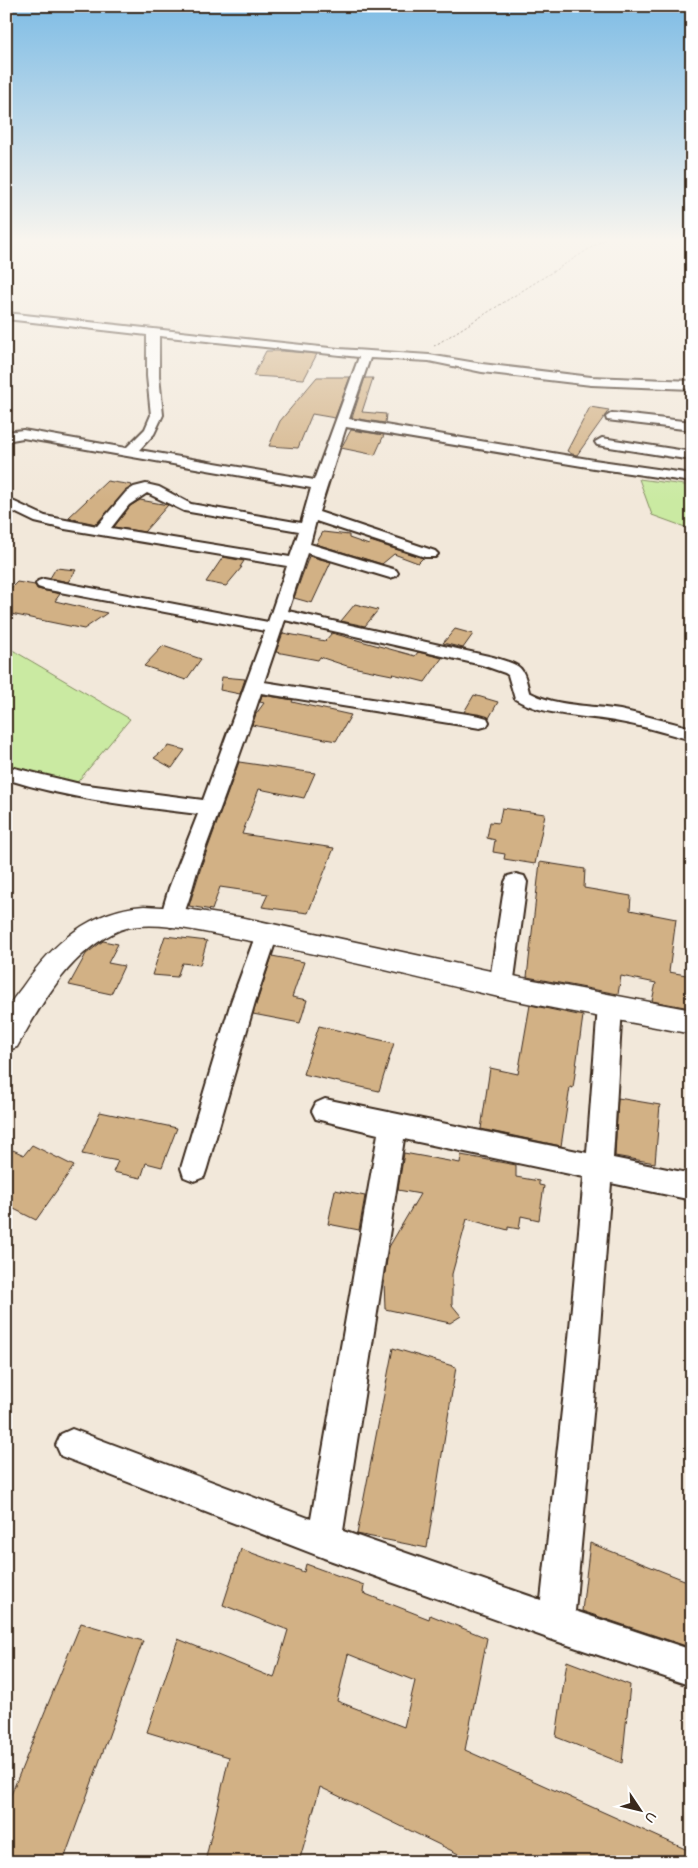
<svg xmlns="http://www.w3.org/2000/svg" width="698" height="1868" viewBox="0 0 698 1868" font-family="'Comic Neue',sans-serif">
	<style>
		.green { fill: #caeaa2; stroke: #828a60 }
		.building { fill: #d2b185; stroke: #3b2a1e; fill-rule: evenodd }
		.lines { fill: none; stroke-linecap: round; stroke-linejoin: round }
		.minor-casing { stroke: #3b2a1e; stroke-width: 4 }
		.tertiary-casing { stroke: #3b2a1e; stroke-width: 3 }
		.path { stroke: #3b2a1e; stroke-width: 1; stroke-dasharray: 2.5 2; stroke-linecap: butt }
		.minor { fill: #fff; fill-rule: evenodd }
		.tertiary { fill: #fff; fill-rule: evenodd }
	</style>
	<rect width="100%" height="100%" fill="#f2e8da"/>
	<filter id="ink" filterUnits="userSpaceOnUse"><feTurbulence type="fractalNoise" baseFrequency=".02" numOctaves="2"/><feDisplacementMap in="SourceGraphic" scale="10" xChannelSelector="R" yChannelSelector="G"/><feConvolveMatrix kernelMatrix="1 2 1 2 8 2 1 2 1" color-interpolation-filters="sRGB"/></filter>
	<g filter="url(#ink)">
		<!-- green -->
		<path class="green" d="M639 479 692 486V527H685L652 515Z
			M9 648 130 719 75 785 19 770 6 764V650Z"/>
		<!-- building -->
		<path class="building" d="M266 351H282L317 354 304 379 253 376Z
			M317 377H350L335 418 312 414 298 448 269 446 280 421Z
			M365 378H373L362 412 386 414 385 423 352 418Z
			M590 407 609 410 577 455 572 454 567 451Z
			M351 430 384 435 375 455 341 448Z
			M107 481 132 485 96 524 68 518Z
			M140 500 168 505 144 532 114 527 130 506Z
			M323 532 349 535V538L369 545 370 541 423 558 418 563 394 554 382 564 316 544Z
			M309 556 331 562 312 603 294 598Z
			M223 557 244 561 240 567H242L226 586 206 582Z
			M56 568 76 570 68 582 50 578Z
			M17 582 35 585 37 589 60 594 55 601 107 613 84 629 6 613V593Z
			M355 604 378 610 365 626 341 621Z
			M455 629 473 634 463 648 443 643Z
			M283 633 325 641 332 633 415 656 418 652 442 658 425 682 393 674 392 675 347 666 320 657 318 660 276 652Z
			M163 646 201 659 186 680 144 666Z
			M222 677 245 679 240 694 220 690Z
			M262 695 293 700 292 702 351 715 336 741 252 725 256 714 264 703 260 702Z
			M474 695 498 702 489 718 464 712Z
			M169 746 185 750 172 768 154 758Z
			M239 762 315 773 304 798 259 789 242 834 334 848 308 913 262 907 268 894 220 887 212 910 189 906 202 864Z
			M502 808 545 814 535 864 504 859 505 854 493 852 495 840 487 838 490 822 499 823Z
			M540 862 585 869 584 888 631 896 630 910 676 919 669 972 692 976 690 1008 652 1001 656 983 621 976 618 994 527 977Z
			M165 936 207 941 200 965 182 963 177 977 152 975Z
			M103 941 118 944 108 963 124 966 111 994 69 985 86 954Z
			M272 956 304 962 292 997 307 1000 300 1023 253 1014Z
			M530 1005 583 1016 573 1088 570 1087 561 1146 481 1129 490 1068 518 1074Z
			M319 1026 394 1043 379 1091 303 1074Z
			M618 1098 660 1105 655 1163 615 1156Z
			M100 1112 177 1128 162 1167 146 1163 141 1178 113 1172 118 1161 82 1154Z
			M32 1145 74 1166 36 1220 6 1205V1159L13 1150 24 1155Z
			M404 1153 460 1163 461 1155 516 1165V1177L539 1181V1185L544 1186 539 1220 521 1216 519 1229 508 1227V1230L467 1219 452 1274V1305L461 1316 450 1323 385 1309 384 1279 389 1247 420 1194 398 1190Z
			M335 1190 365 1196 359 1230 328 1224Z
			M393 1348 456 1367 427 1548 357 1534Z
			M590 1543 692 1583V1648L582 1611Z
			M241 1549 304 1572 306 1564 364 1585 363 1593 429 1619 430 1615 487 1638 465 1750 692 1852V1862H475L320 1787 299 1862H205L229 1757 147 1732 178 1639 274 1678 288 1630 223 1605ZM348 1654 415 1681 404 1727 337 1701Z
			M81 1623 143 1641 63 1862H6V1807Z
			M567 1661 630 1685 622 1763 556 1737Z"/>
		<g class="lines">
			<defs>
				<path id="minor" d="M6 313 339 349 429 355 482 364 591 377 692 381V389L591 385 482 372 429 361 370 358 349 419 594 460 692 474V482L594 468 346 427 319 512 435 551 438 554 435 557H425L316 521 310 544 396 570 398 573 396 576 390 578 307 553 288 611 493 657C520 666 523 663 529 692 556 707 591 705 620 710 644 715 668 722 692 728V740C668 734 644 726 620 722 586 715 546 717 515 699L508 675 505 673 482 665 285 620 264 682 480 716 487 718 489 722 487 726 480 728 261 693C242 750 221 806 200 863 193 882 189 906 179 924L171 927 163 924 160 918 169 888 198 814C133 806 69 799 6 779V766L80 784 203 800 265 631 44 589 38 587 36 584 38 581 44 579 268 622 287 566 65 529 35 522 6 508V498L45 516 97 526 126 492 134 487 146 484 159 487 191 504 301 523 311 488 23 438 6 441V432L23 430 126 448 145 429 151 415 147 376V335L6 319ZM159 336 359 357 314 480 139 450 154 434 163 415 159 376ZM147 493 184 511 299 531 290 557 111 528 129 505Z
					M612 413 692 422V430L607 420 606 417Z
					M602 438 692 452V460L597 445 595 442Z
					M516 874 524 876 527 882 513 986 509 993 501 996 493 993 489 986 505 882 508 876Z
					M267 925 275 928 278 934 255 1002 207 1168 204 1177 194 1181 184 1177 181 1168 231 1002 256 934 259 928Z
					M610 996 618 999 622 1006 613 1158 692 1174V1200L611 1183 595 1392 575 1611 692 1650V1686L556 1641 324 1558 61 1456 56 1445 61 1434 72 1429 311 1519 378 1134 316 1119 312 1111 316 1103 325 1099 587 1153 598 1006 602 999ZM404 1139 584 1177 564 1392 541 1600 343 1531Z"/>
				<path id="tertiary" d="M144 906 179 908 245 918 523 978 692 1010V1034C627 1021 563 1011 499 997 409 976 320 953 229 937 199 931 149 919 120 930 70 951 42 1003 17 1047L6 1051C6 1039 3 1023 6 1012 9 1003 18 993 23 986 53 943 90 910 144 906Z"/>
			</defs>
			<!-- minor casing -->
			<use href="#minor" class="minor-casing"/>
			<!-- tertiary casing -->
			<use href="#tertiary" class="tertiary-casing"/>
			<!-- path -->
			<path class="path" d="M434 346 605 239"/>
			<!-- minor -->
			<use href="#minor" class="minor"/>
			<!-- tertiary -->
			<use href="#tertiary" class="tertiary"/>
		</g>
	</g>
	<!-- sky -->
	<linearGradient id="sky" x2="0" y2="1"><stop stop-color="#7ebce5"/><stop offset="0.48" stop-color="#f9f5ee"/><stop offset="1" stop-color="#f9f5ee" stop-opacity="0"/></linearGradient>
	<rect width="698" height="501" fill="url(#sky)"/>
	<!-- margin -->
	<rect width="698" height="1868" fill="none" stroke="#fff" stroke-width="25"/>
	<rect x="12" y="12" width="673" height="1843" fill="none" stroke="#3b2a1e" stroke-width="2" filter="url(#ink)"/>
	<!-- north arrow -->
	<g transform="translate(640 1810) rotate(125)" stroke="#ffffff" stroke-width="4" paint-order="stroke">
	<path d="M0-4L9 19L0 12L-9 19Z" fill="#3b2a1e"/>
	<text y="-8" font-size="14" font-weight="bold" text-anchor="middle" fill="#3b2a1e">U</text>
	</g>
</svg>
